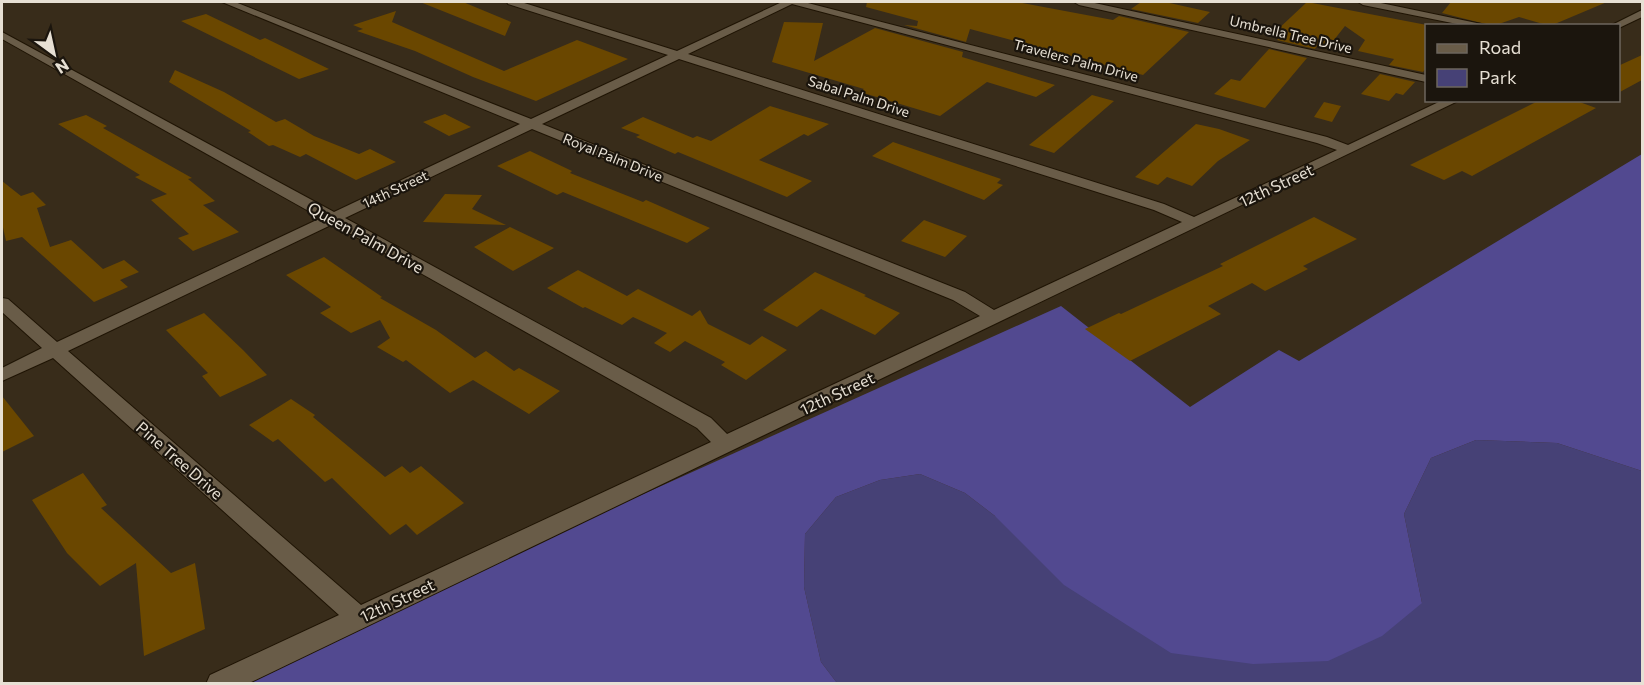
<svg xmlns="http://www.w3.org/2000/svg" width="1644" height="685" viewBox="0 0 1644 685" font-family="Commissioner,sans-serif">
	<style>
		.green { fill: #464176 }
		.forest { fill: #524990 }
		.building { fill: #6a4700 }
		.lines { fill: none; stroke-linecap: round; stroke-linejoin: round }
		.minor-casing { stroke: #1f1404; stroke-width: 2 }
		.minor { fill: #695c48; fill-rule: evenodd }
		.labels { text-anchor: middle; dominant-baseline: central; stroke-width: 4.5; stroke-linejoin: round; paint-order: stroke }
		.far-street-label { font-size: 14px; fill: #e7e0d4; stroke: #1b150d }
		.street-label { font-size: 16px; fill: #e7e0d4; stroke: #1b150d }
	</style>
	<rect width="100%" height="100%" fill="#382c1a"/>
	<!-- green -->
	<path class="green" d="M1476 440 1557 443 1642 471V683H837L821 662 804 587 805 534 836 497 880 480 920 474 965 493 995 516 1422 603 1404 514 1431 458Z"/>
	<!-- forest -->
	<path class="forest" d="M1642 154V471L1557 443 1476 440 1431 458 1404 514 1422 603 1382 636 1328 661 1253 664 1171 653 1064 585 995 516 965 493 920 474 880 480 836 497 805 534 804 587 821 662 837 683 221 684 1061 306 1190 407 1279 350 1299 361Z"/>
	<!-- building -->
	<path class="building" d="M420 2H463L511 22 505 36Z
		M867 2H1017L1113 20 1119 16 1189 32 1143 75 970 29 966 42 904 25 917 26 918 21 866 7Z
		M1141 2H1165L1210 12 1198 23 1131 9Z
		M1307 2 1432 26H1426V68L1423 72 1389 65 1394 59 1358 51 1365 40 1345 26 1330 45 1319 43 1315 49 1277 40 1283 34 1275 32Z
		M1451 2H1607L1550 26 1519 17 1493 26 1442 13Z
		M396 11 392 22 504 71 577 40 628 59 536 101 473 77 415 51 357 31 363 29 353 25Z
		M206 14 260 40 265 38 329 69 299 79 181 21Z
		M784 22 823 23 814 61 875 28 963 52 962 57 1055 85 1036 97 987 82 940 116 860 92 864 89 772 62Z
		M1269 49 1307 58 1265 108 1214 94 1231 79 1240 81Z
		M1642 55V80L1618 93V66Z
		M175 70 224 92 276 122 285 119 314 136 359 154 370 149 396 162 356 180 306 154 300 157 273 145 269 146 248 132 251 131 169 82Z
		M1380 74 1415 82 1403 95 1396 93 1389 101 1361 94Z
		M1092 95 1114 101 1054 153 1029 145Z
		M1540 100H1574L1596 108 1472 176 1462 171 1444 180 1410 165Z
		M1324 102 1341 106 1332 122 1314 117Z
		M770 106 829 124 808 136 804 134 759 160 812 181 787 197 678 152 675 154 636 137 640 135 621 128 643 117 693 138 697 136 711 141Z
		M445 114 471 127 449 136 423 122Z
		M86 115 107 126 103 128 192 178 188 179 215 201 203 205 239 232 193 251 178 238 189 234 151 200 167 194 135 177 140 175 58 124Z
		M1196 124 1219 129 1250 140 1218 161 1192 186 1167 177 1158 185 1135 177Z
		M893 142 1001 179 997 183 1003 185 984 200 872 156Z
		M530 151 572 171 570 173 643 202 646 200 710 228 687 243 563 192 557 195 497 166Z
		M2 181 21 196 33 192 46 205 37 208 50 247 71 240 103 269 124 260 139 272 120 280 128 287 94 302 22 237 6 241 2 223Z
		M445 194 482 195 472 209 506 225 423 222Z
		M1314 217 1357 239 1303 266 1308 269 1265 291 1252 283 1208 306 1221 314 1130 361 1085 329 1119 313 1121 314 1223 266 1220 264Z
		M924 220 967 236 945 257 901 241Z
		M510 227 554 248 513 271 474 247Z
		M324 257 382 297 380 298 436 330 475 358 486 351 514 371 519 368 560 391 529 414 473 380 450 393 406 360 403 362 377 347 390 338 380 320 351 333 320 313 331 307 286 275Z
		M578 270 627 296 638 289 692 316 700 310 708 324 750 345 762 336 787 350 746 380 721 365 725 362 685 341 670 352 654 343 667 333 633 317 622 325 585 307 583 308 547 288Z
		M815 272 866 295 864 296 900 313 875 335 821 309 797 327 763 310Z
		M204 313 243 350 267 375 220 397 202 376 208 373 166 330Z
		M2 396 34 436 2 452Z
		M291 399 315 415 313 417 385 477 402 466 410 473 421 466 464 503 417 535 406 524 390 535 332 478 325 482 278 439 273 442 249 425Z
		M83 473 107 505 101 508 171 573 195 563 205 629 144 656 136 563 100 586 67 553 32 500Z"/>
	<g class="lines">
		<defs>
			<path id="minor" d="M222 2H235L531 119 668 55 508 4 507 2H521L677 51 782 2H804L1327 137 1348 145 1443 100H1460L247 684H206L210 675 339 615 53 358 2 381V368L42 348 2 312V298L8 299 57 342 321 218 2 39V32L334 212 520 124ZM792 4 1317 143 1337 150 1194 217 1164 204 688 54ZM679 59 1154 210 1182 222 994 310 965 292 542 124ZM532 129 953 300 980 316 727 434 711 418 345 218ZM333 224 697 428 711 442 361 605 68 351Z
				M1074 2H1090L1426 75V82L1079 5Z
				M1358 2H1376L1491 26H1467L1363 5Z
				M1642 10V17L1619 28 1618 26H1610Z"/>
		</defs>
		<!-- minor casing -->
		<use href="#minor" class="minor-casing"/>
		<!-- minor -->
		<use href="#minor" class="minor"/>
	</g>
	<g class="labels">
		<!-- far-street labels -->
		<g class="far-street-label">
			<text transform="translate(1291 34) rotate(13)">Umbrella Tree Drive</text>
			<text transform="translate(1076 60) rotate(15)">Travelers Palm Drive</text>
			<text transform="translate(859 96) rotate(18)">Sabal Palm Drive</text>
			<text transform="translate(613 157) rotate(22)">Royal Palm Drive</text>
			<text transform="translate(395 189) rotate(-25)">14th Street</text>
		</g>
		<!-- street labels -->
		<g class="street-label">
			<text transform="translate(1276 185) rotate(-25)">12th Street</text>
			<text transform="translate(366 237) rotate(29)">Queen Palm Drive</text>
			<text transform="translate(837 393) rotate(-25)">12th Street</text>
			<text transform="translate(180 460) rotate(41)">Pine Tree Drive</text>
			<text transform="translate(397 600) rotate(-25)">12th Street</text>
		</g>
	</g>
	<!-- border -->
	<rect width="1644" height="685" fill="none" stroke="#e7e0d4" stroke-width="6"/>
	<!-- legend -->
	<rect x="1425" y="24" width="195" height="78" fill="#1b150d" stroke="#6d665d" stroke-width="1.5"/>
	<rect x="1437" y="44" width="30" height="9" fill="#695c48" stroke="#6d665d" stroke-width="1.5"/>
	<text x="1479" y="54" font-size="18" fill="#e7e0d4">Road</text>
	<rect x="1437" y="69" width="30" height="18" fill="#464176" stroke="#6d665d" stroke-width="1.5"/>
	<text x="1479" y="84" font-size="18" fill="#e7e0d4">Park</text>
	<!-- north arrow -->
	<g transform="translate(54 54) rotate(147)" stroke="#1b150d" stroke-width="4.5" paint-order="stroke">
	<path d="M0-4.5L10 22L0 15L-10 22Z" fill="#e7e0d4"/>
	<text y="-9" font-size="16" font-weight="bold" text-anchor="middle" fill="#e7e0d4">N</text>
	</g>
</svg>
